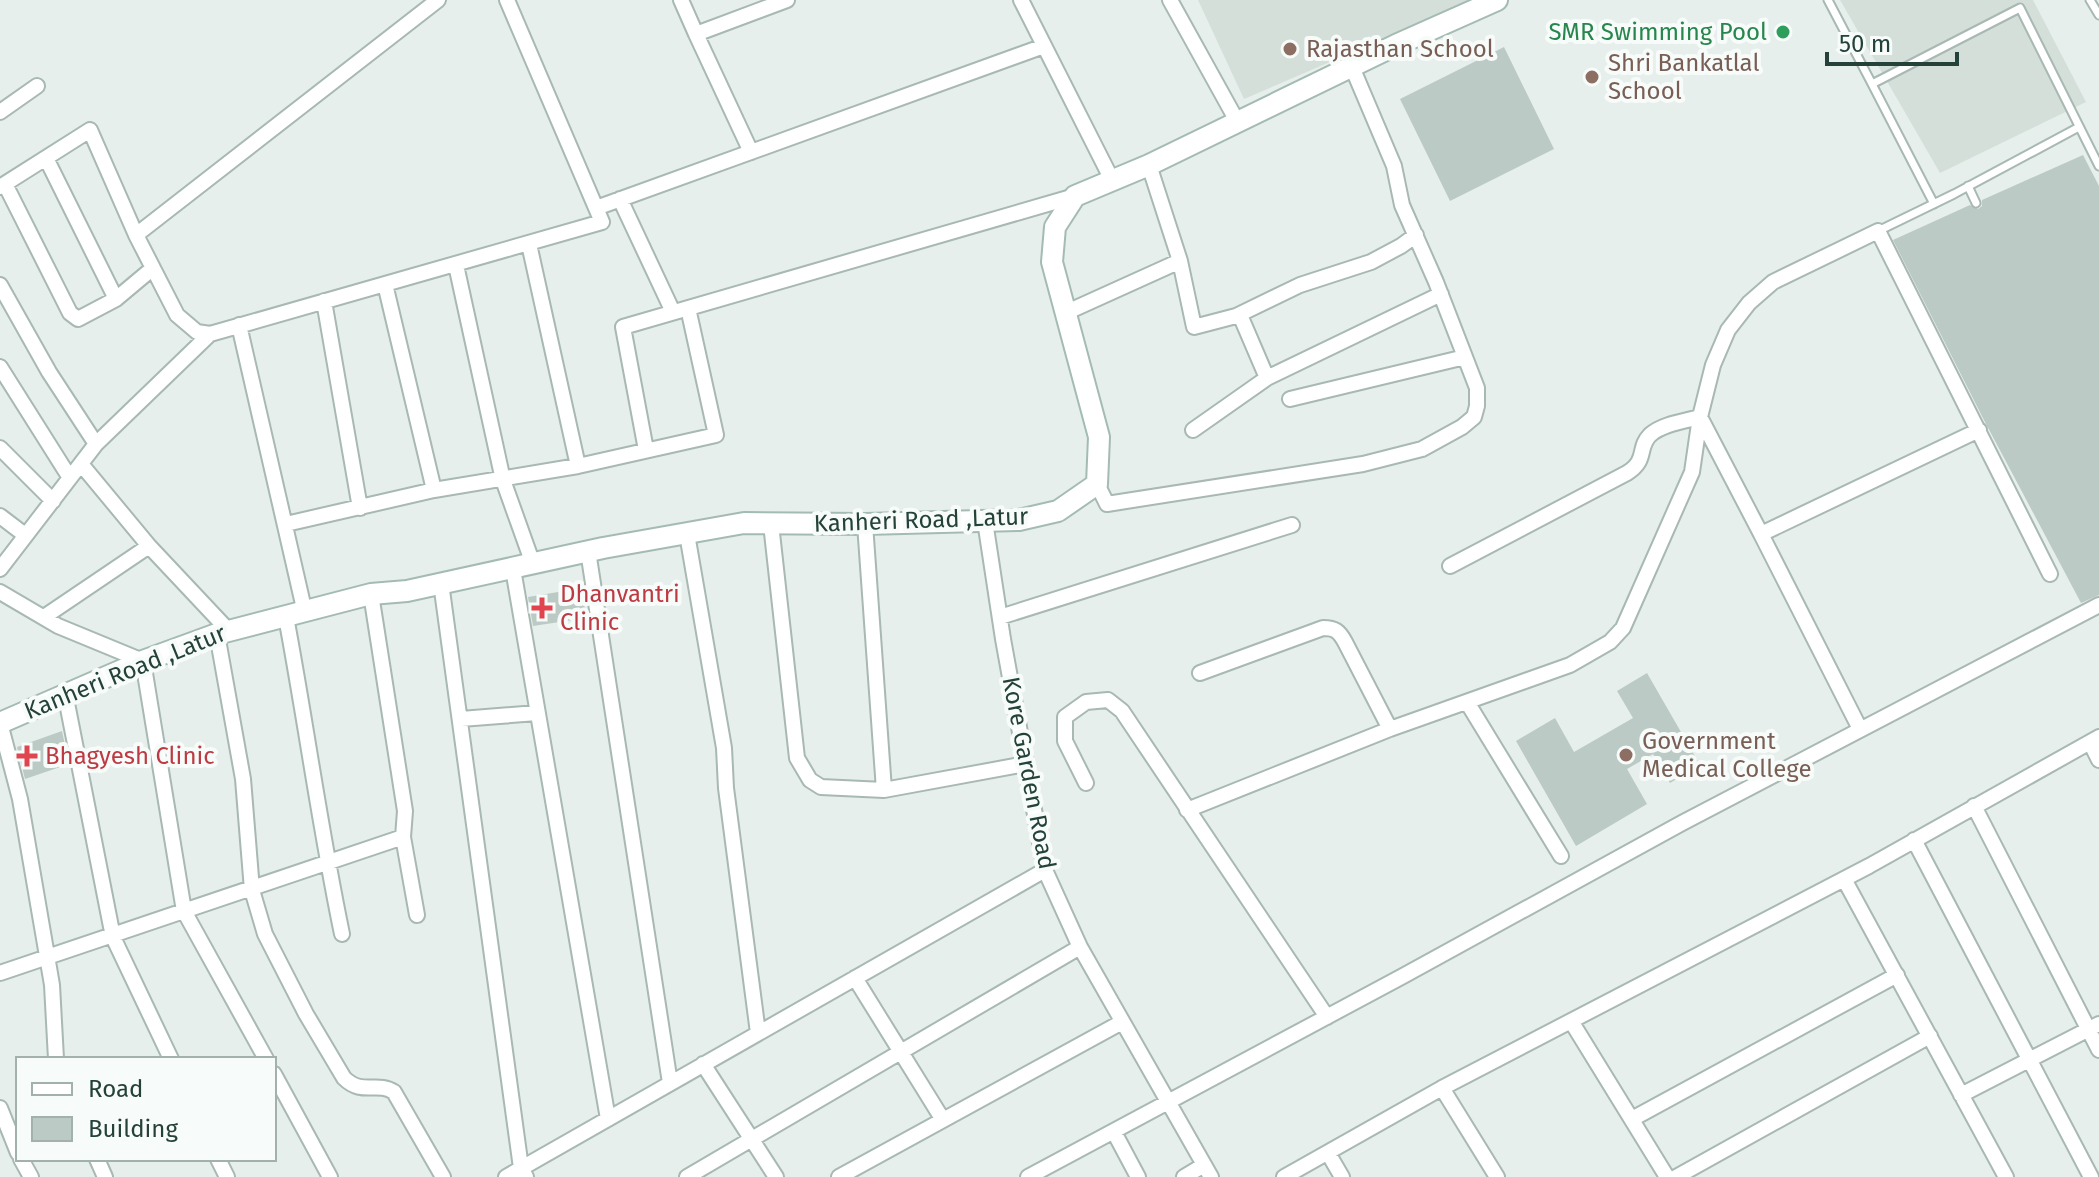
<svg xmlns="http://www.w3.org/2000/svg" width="2099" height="1177" viewBox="0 0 2099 1177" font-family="'Fira Sans',sans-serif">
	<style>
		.built { fill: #d4dfda }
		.building { fill: #bbcac4 }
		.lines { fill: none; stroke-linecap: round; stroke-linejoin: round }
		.lane-casing { stroke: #a8b8b2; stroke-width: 11 }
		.street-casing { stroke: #a8b8b2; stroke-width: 18 }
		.secondary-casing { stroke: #a4bbb3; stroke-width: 24 }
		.lane { stroke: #fff; stroke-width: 7 }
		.street { stroke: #fff; stroke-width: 14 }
		.secondary { stroke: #fff; stroke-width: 20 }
		.leisure-dot { fill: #2e9e5b; stroke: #f7fbf9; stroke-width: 3 }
		.education-dot { fill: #8d6e63; stroke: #f7fbf9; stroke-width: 3 }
		.health-dot { fill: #e0444e; stroke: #f7fbf9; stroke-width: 3 }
		.labels { text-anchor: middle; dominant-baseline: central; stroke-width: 8; stroke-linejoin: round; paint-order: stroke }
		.leisure-label { font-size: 24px; fill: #27864d; stroke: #f7fbf9; text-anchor: end }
		.education-label { font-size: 24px; fill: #785e54; stroke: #f7fbf9; text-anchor: start }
		.street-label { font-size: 24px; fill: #24423a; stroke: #f7fbf9 }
		.health-label { font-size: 24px; fill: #be3a42; stroke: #f7fbf9; text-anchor: start }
	</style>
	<rect width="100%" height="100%" fill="#e6efeb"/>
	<!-- built -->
	<path class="built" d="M1198 0H1474L1244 99Z
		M1840 0H2033L2086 102 1940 173Z"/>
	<!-- building -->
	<path class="building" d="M1504 47 1554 149 1450 201 1400 99Z
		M2083 155 2099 186V595L2081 603 1985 422 1893 240 1970 205 1978 209 1982 206V200Z
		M582 588 586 618 533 626 528 597Z
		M1647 673 1700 765 1670 783 1653 754 1627 769 1647 804 1576 846 1516 741 1555 718 1574 752 1633 718 1617 691Z
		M62 731 69 764 25 779 17 747Z"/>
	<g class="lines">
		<defs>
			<path id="lane" d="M1828 0 1872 84 2020 8 2099 166
				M2090 0 2099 15
				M1872 84 1934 204
				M1968 186 1976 203
				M1878 231 1954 194 2079 127"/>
			<path id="street" d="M681 0 696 34 787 0
				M1021 0 1112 180
				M1170 0 1237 121
				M696 34 751 152
				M0 112 37 86
				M46 158 116 299
				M5 184 70 313 78 319 116 299 153 268
				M0 187 90 130 136 235 438 0
				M620 199 673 312
				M596 208 1044 46
				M136 235 177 315 197 332 210 334 602 222 507 0
				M529 244 578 466
				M1180 261 1194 327 1236 316 1300 285 1371 262 1401 246 1416 235
				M456 265 503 480 533 564
				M385 284 434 490
				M0 285 49 372 96 444
				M324 301 360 508
				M1065 313 1180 261 1149 165
				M1240 315 1267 378
				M239 325 305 613
				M0 367 70 478
				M1290 399 1465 357
				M1193 430 1267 378 1441 294
				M0 448 53 501
				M646 450 623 327 1075 196
				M81 464 149 546
				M1097 484 1107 504 1363 464 1422 449 1462 427 1474 417 1477 406V388L1436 282 1402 205 1394 166 1352 67
				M0 516 25 535
				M985 521 1003 639 1045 870 1080 947 1211 1177
				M286 524 434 490 578 466 716 435 688 308
				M771 524 797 758 810 780 821 787 884 790 1026 764
				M865 524 884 790
				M687 534 724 748 726 788 758 1033
				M588 551 670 1083
				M1450 566 1627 473C1648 460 1637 448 1650 435 1662 424 1685 421 1700 417L1761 534
				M0 569 96 444 210 334
				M513 569 608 1119
				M441 583 521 1168 526 1177
				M0 592 58 626 143 661 184 911 266 1059
				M44 617 149 546 228 630
				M286 617C306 723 320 829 342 934
				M1000 617 1292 525
				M217 634 243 779 252 890 265 934 306 1014 344 1078C362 1096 377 1081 394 1092L443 1177
				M1200 673 1323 628C1335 628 1339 631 1345 642L1390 729
				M65 693 113 937 171 1059
				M1467 702 1561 856
				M461 719 537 713
				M0 723 20 799 52 985 56 1059
				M1860 729 1761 534 1979 430
				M2090 742 2099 760
				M1086 783 1065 741V717L1086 702 1108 700 1122 711 1327 1017
				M1974 806 2099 1050
				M1187 810 1390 729 1570 665 1610 642 1623 628 1692 472 1700 417 1713 365 1728 330 1749 303 1773 282 1878 231 2050 574
				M403 837 417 915
				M1914 840 2091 1177
				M1844 879 2006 1177
				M0 973 403 837 405 811 371 594
				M855 978 943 1120
				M1571 1021 1667 1177
				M703 1064 776 1177
				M274 1074 330 1177
				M1442 1088 1497 1177
				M1961 1095 2099 1024
				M0 1108 18 1153
				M1632 1119 1897 975
				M1114 1132 1138 1177
				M1328 1153 1342 1177
				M21 1159 31 1177
				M97 1159 105 1177
				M218 1159 227 1177
				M506 1177 1045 870
				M687 1177 1080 947
				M839 1177 1122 1022
				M1028 1177 1403 976 1682 823 2099 605
				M1184 1177 1204 1165
				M1284 1177 1442 1088 1869 866 2099 737
				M1676 1177 1930 1036"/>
			<path id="secondary" d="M0 723 143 661 217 634 371 594 407 591 603 548 744 523 865 524 1019 520 1058 511 1097 484 1099 437 1052 262 1055 227 1075 196 1149 165 1396 45 1497 0"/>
		</defs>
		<!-- lane casing -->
		<use href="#lane" class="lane-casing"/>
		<!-- street casing -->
		<use href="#street" class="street-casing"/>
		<!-- secondary casing -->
		<use href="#secondary" class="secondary-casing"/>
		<!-- lane -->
		<use href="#lane" class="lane"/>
		<!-- street -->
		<use href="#street" class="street"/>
		<!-- secondary -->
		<use href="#secondary" class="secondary"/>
	</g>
	<!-- markers -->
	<circle class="leisure-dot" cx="1783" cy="32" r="8"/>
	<g class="education-dot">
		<circle cx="1290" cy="49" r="8"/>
		<circle cx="1592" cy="77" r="8"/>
		<circle cx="1626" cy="755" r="8"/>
	</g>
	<g class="health-dot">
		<path d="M538 596h8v8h8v8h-8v8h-8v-8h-8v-8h8z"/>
		<path d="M23 744h8v8h8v8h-8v8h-8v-8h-8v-8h8z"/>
	</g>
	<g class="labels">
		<!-- leisure labels -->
		<g class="leisure-label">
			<text x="1767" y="32">SMR Swimming Pool</text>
		</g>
		<!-- education labels -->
		<g class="education-label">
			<text x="1306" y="49">Rajasthan School</text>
			<text x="1608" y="63">Shri Bankatlal<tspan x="1608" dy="28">School</tspan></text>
			<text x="1642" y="741">Government<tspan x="1642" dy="28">Medical College</tspan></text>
		</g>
		<!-- street labels -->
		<g class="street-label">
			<text transform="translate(921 520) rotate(-2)">Kanheri Road ,Latur</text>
			<text transform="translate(125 672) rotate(-22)">Kanheri Road ,Latur</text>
			<text transform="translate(1029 773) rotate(79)">Kore Garden Road</text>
		</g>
		<!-- health labels -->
		<g class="health-label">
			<text x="560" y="594">Dhanvantri<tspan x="560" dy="28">Clinic</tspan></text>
			<text x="45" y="756">Bhagyesh Clinic</text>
		</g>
	</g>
	<!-- legend -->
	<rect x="16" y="1057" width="260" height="104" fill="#f7fbf9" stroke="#a3b1ad" stroke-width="2"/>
	<rect x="32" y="1083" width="40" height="12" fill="#ffffff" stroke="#a3b1ad" stroke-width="2"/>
	<text x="88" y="1097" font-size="24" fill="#24423a">Road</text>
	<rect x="32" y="1117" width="40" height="24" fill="#bbcac4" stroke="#a3b1ad" stroke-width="2"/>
	<text x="88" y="1137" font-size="24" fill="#24423a">Building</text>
	<!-- scale -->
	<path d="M1827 52v12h130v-12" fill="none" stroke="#24423a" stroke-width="4"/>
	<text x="1839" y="52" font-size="24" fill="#24423a" stroke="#f7fbf9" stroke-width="6" paint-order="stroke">50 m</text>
</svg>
